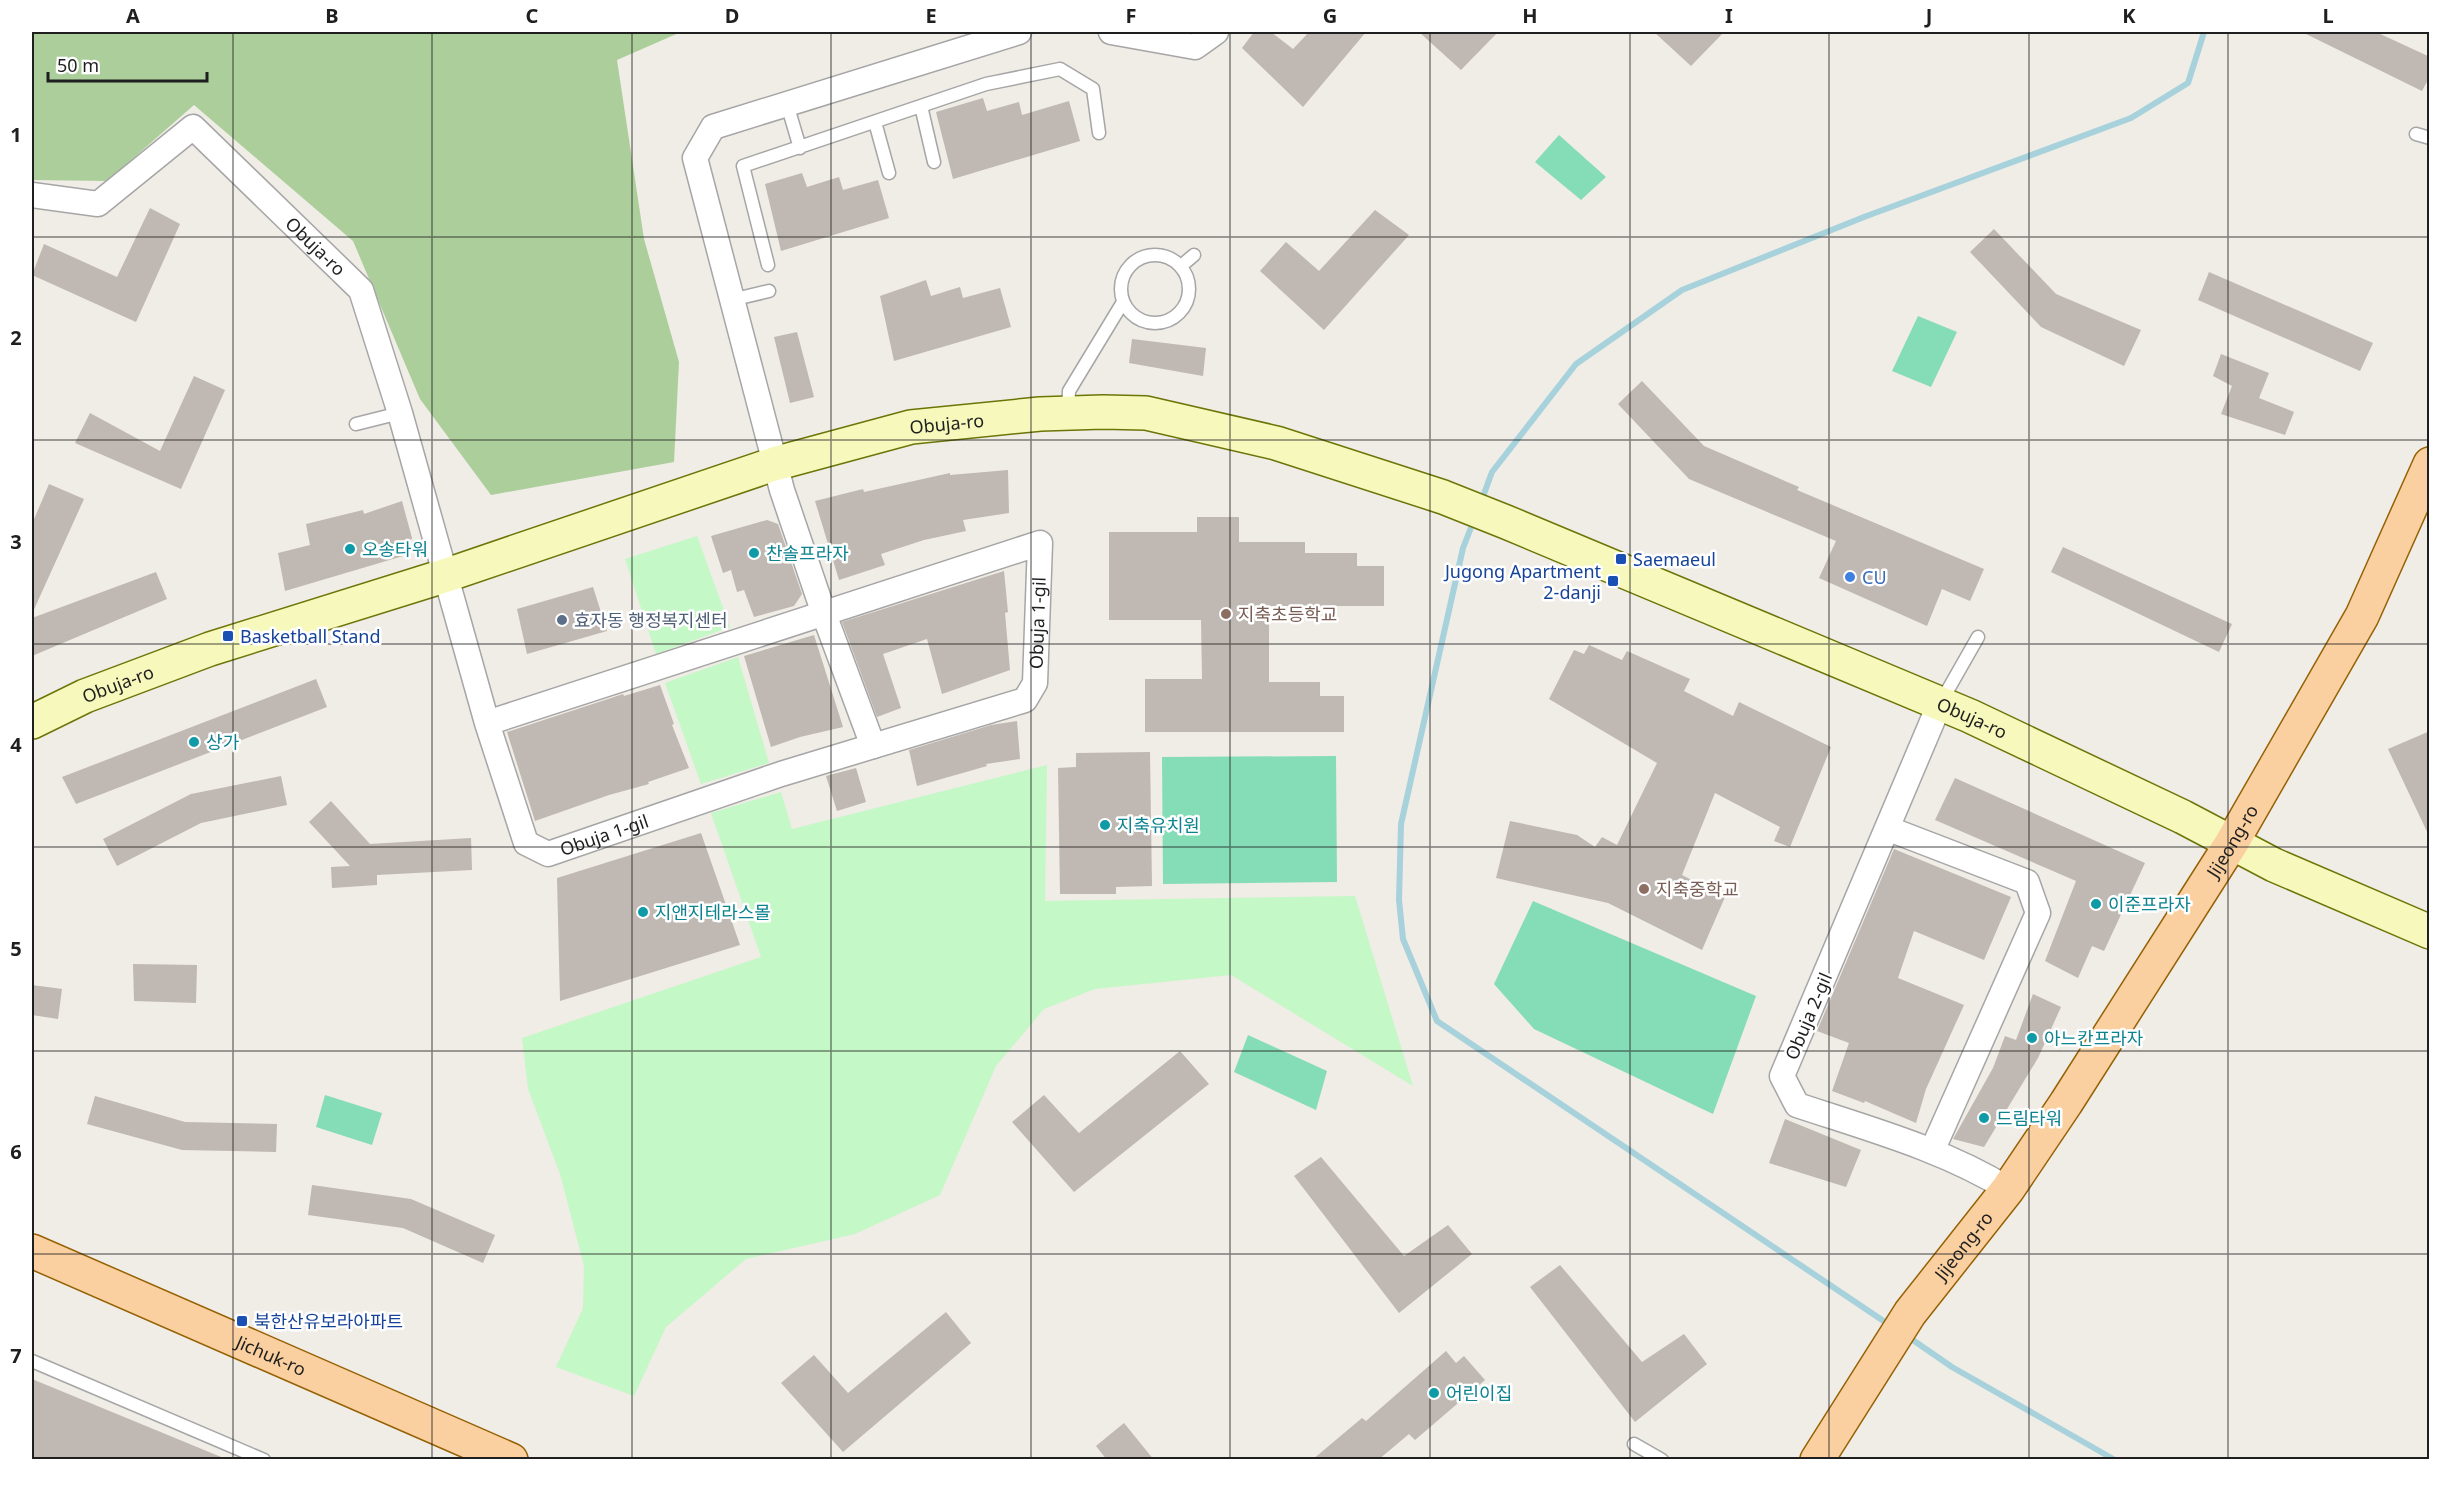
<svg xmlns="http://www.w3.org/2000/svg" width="2461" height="1491" viewBox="0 0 2461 1491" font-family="'Noto Sans','Noto Sans KR',sans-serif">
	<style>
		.forest { fill: #acce9b }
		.park { fill: #c4f8c6 }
		.pitch { fill: #85ddb8 }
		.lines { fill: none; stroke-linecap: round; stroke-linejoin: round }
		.stream { stroke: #a7d2dc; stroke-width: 6 }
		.building { fill: #c0b8b2 }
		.lane-casing { stroke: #a6a6a6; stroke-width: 15 }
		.street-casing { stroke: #a6a6a6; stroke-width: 27 }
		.secondary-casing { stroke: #6c7507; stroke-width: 36 }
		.primary-casing { stroke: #966104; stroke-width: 36 }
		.lane { stroke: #fff; stroke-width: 12 }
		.street { stroke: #fff; stroke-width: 24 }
		.secondary { stroke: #f7f8bb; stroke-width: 33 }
		.primary { stroke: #fad0a0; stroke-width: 33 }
		.grid { fill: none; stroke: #1f1f1f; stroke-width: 1.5; stroke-opacity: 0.55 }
		.culture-dot { fill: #0f9aa8; stroke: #fff; stroke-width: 2 }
		.transit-dot { fill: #1a4fb4; stroke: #fff; stroke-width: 2 }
		.shop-dot { fill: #3f7fe0; stroke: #fff; stroke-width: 2 }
		.education-dot { fill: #8d6e63; stroke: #fff; stroke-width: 2 }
		.service-dot { fill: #5c6f8a; stroke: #fff; stroke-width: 2 }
		.labels { text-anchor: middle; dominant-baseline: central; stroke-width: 5; stroke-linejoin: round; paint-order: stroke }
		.street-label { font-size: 18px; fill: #1f1f1f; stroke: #fff }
		.culture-label { font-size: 18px; fill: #0d838f; stroke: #fff; text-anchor: start }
		.transit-label { font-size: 18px; fill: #164399; stroke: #fff; text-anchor: start }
		.shop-label { font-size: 18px; fill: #366cbe; stroke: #fff; text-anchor: start }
		.education-label { font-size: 18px; fill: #785e54; stroke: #fff; text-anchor: start }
		.service-label { font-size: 18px; fill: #4e5e75; stroke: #fff; text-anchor: start }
		.neatline { fill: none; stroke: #1f1f1f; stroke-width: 2 }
		.grid-label { font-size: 20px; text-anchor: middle; font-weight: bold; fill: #1f1f1f }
	</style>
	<rect width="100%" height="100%" fill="#f0ece6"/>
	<!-- forest -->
	<path class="forest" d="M32 32H681L617 60 644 239 679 362 674 462 491 495 420 399 353 241 194 105 107 181 32 180Z"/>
	<!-- park -->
	<path class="park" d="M697 536 730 627 656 654 625 559Z
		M738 657 769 763 701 784 665 683Z
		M1047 765 1045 901 1355 896 1413 1086 1231 975 1095 989 1044 1009 996 1066 940 1195 855 1234 746 1259 666 1327 634 1396 556 1367 583 1308 584 1266 560 1174 528 1089 522 1038 761 957 711 813 781 792 792 829Z"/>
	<!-- pitch -->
	<path class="pitch" d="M1559 135 1606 177 1581 200 1535 162Z
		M1918 316 1957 332 1931 387 1892 371Z
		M1336 756 1337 882 1163 884 1162 757Z
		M1533 901 1756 996 1713 1114 1534 1029 1494 984Z
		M1248 1035 1327 1071 1316 1110 1234 1072Z
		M325 1095 382 1113 372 1145 316 1127Z"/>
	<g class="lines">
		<!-- stream -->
		<path class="stream" d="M1481 502 1492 472 1576 364 1682 290 1864 217 2131 118 2188 83 2204 32
			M1474 520 1463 548 1401 824 1399 900 1403 939 1437 1021 1891 1326
			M1907 1336 1952 1367 2115 1460"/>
	</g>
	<!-- building -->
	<path class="building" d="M1254 32H1271L1293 49 1309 32H1366L1303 107 1242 48Z
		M1419 32H1498L1461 70Z
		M1654 32H1724L1691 66Z
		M2302 32H2376L2430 57V76L2422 91Z
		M983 98 987 111 1019 102 1022 115 1069 101 1080 141 953 179 936 112Z
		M802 173 807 187 839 177 843 190 878 180 889 218 781 251 765 184Z
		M150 208 180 224 136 322 32 275 44 244 117 277Z
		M1375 210 1409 235 1324 330 1260 271 1286 242 1319 271Z
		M1994 229 2056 294 2141 330 2124 366 2041 327 1970 252Z
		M2209 272 2373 343 2360 371 2198 300Z
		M926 280 931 296 960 287 963 298 1000 288 1011 327 894 361 880 296Z
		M797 332 814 397 790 403 774 337Z
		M1132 339 1206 348 1203 376 1129 363Z
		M2221 354 2269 373 2259 398 2294 412 2285 435 2221 414 2232 386 2213 376Z
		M194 376 225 390 181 489 75 443 90 413 160 451Z
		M1642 381 1704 446 1799 487 1797 490 1984 569 1970 601 1942 589 1927 626 1819 578 1836 541 1689 479 1618 404Z
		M1008 470 1009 513 963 520 966 531 924 540 881 554 885 565 839 580 815 501 863 489 864 492 950 473V475Z
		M49 484 84 499 32 614V524Z
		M402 501 412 538 403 556 285 591 278 553 310 545 306 524 363 510 364 514Z
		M1197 517H1239V542H1305V553H1357V566H1384V606H1269V682H1320V696H1344V732H1145V679H1202L1201 620H1109V532H1197Z
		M767 520 778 524 802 594 794 606 754 617 744 590 737 592 731 570 723 573 711 536Z
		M2063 547 2232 624 2219 652 2051 572Z
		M1004 571 1008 612 1005 613 1010 670 942 694 927 639 883 654 901 708 877 717 842 622Z
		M156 572 167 599 32 656V618Z
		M593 587 607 631 527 654 517 609Z
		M814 635 843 727 800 737 771 747 744 656Z
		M1589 645 1622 660 1627 651 1690 679 1684 691 1733 716 1739 702 1831 747 1790 847 1774 841 1780 827 1715 793 1682 875 1725 897 1702 950 1608 903 1496 878 1510 821 1577 835 1595 847 1602 837 1617 845 1657 763 1549 699 1574 650 1584 654Z
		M316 679 327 707 76 804 62 777Z
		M660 685 674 724 672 725 689 768 648 782 649 784 609 795 535 821 507 732 611 698 623 694 624 696Z
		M1017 721 1020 759 986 764 987 766 917 786 909 750 991 725Z
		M2430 731V838L2388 749Z
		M1150 752 1152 886 1116 887V894H1060L1058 768 1076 767V753Z
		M856 768 866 802 837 811 826 776Z
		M281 776 287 805 201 823 117 866 103 839 191 794Z
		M1955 778 2145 863 2104 951 2092 946 2078 978 2045 961 2076 881 1935 820Z
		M331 801 370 844 471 838 472 870 377 875V885L332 888 331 867 350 866 309 822Z
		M701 833 740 945 560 1001 557 878Z
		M1894 849 2011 897 1984 960 1914 931 1898 978 1964 1005 1926 1089 1916 1123 1865 1101 1864 1103 1832 1091 1849 1043 1817 1031Z
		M133 964 197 965 196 1003 134 1001Z
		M32 985 62 989 58 1019 32 1015Z
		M2033 994 2061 1007 2038 1058 1984 1147 1953 1139 1993 1068 2005 1036 2016 1040Z
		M1180 1051 1209 1084 1074 1192 1012 1122 1044 1095 1079 1133Z
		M95 1096 185 1122 277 1124 276 1152 182 1150 87 1124Z
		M1785 1119 1861 1150 1846 1187 1769 1163Z
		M1321 1157 1404 1256 1448 1225 1472 1254 1399 1313 1294 1176Z
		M312 1185 411 1199 495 1235 483 1263 403 1228 308 1215Z
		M1560 1265 1642 1362 1684 1334 1707 1364 1635 1422 1530 1287Z
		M946 1312 971 1343 843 1452 781 1383 814 1355 848 1393Z
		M1446 1351 1456 1363 1464 1356 1485 1380 1415 1440 1409 1434 1378 1460H1312L1362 1418 1366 1421Z
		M32 1379 226 1459V1460H32Z
		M1124 1423 1154 1460H1107L1096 1446Z"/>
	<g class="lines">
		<defs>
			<path id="lane" d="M787 104 800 148
				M921 106 934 162
				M875 122 889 173
				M2416 134 2430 138
				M1121 289a34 34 0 1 1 68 0a34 34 0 1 1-68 0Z
				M768 265 743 166 986 84 1060 69 1093 89 1099 133
				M1181 266 1194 255
				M731 300 769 291
				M1068 411 1069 391 1123 302
				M356 424 400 413
				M1941 702 1978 637
				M32 1361 264 1460
				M1634 1444 1662 1460"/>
			<g id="street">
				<path d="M1111 32 1195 47 1216 32"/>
				<path id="s1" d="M32 195 98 204 193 127 361 290 400 413 487 723 526 843 548 854 781 774 1025 700 1035 683 1040 543 487 723"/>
				<path d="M1940 703 1782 1076 1797 1105C1869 1129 1943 1149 2008 1189"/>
				<path d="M873 746 824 614 782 490 695 158 713 127 1019 32"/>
				<path d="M1889 829 2027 882 2038 913 1932 1151"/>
			</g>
			<g id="secondary">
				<path id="s2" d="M32 722 85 696 210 649 447 575 774 464 911 427 1040 414 1103 412 1146 413 1276 443 1443 497 1506 522 1970 716 2183 817 2274 865 2430 932"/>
			</g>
			<g id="primary">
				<path id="s3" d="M32 1251 511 1460"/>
				<path id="s4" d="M1817 1460 1910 1313 2008 1189 2066 1103 2231 844 2362 616 2430 464"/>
			</g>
		</defs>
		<!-- lane casing -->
		<use href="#lane" class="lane-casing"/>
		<!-- street casing -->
		<use href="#street" class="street-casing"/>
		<!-- secondary casing -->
		<use href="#secondary" class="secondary-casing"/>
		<!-- primary casing -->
		<use href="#primary" class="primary-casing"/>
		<!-- lane -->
		<use href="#lane" class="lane"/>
		<!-- street -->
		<use href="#street" class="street"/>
		<!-- secondary -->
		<use href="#secondary" class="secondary"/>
		<!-- primary -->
		<use href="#primary" class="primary"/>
	</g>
	<!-- grid -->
	<path class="grid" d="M233 32V1460M432 32V1460M632 32V1460M831 32V1460M1031 32V1460M1230 32V1460M1430 32V1460M1630 32V1460M1829 32V1460M2029 32V1460M2228 32V1460M32 237H2430M32 440H2430M32 644H2430M32 847H2430M32 1051H2430M32 1254H2430"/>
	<!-- markers -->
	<g class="culture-dot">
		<circle cx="350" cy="549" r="6"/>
		<circle cx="754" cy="553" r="6"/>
		<circle cx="194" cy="742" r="6"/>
		<circle cx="1105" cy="825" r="6"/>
		<circle cx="2096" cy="904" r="6"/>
		<circle cx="643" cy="912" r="6"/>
		<circle cx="2032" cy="1038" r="6"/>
		<circle cx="1984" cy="1118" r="6"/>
		<circle cx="1434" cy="1393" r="6"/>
	</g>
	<g class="transit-dot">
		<rect x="1615" y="553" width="12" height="12" rx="3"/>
		<rect x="1607" y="575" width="12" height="12" rx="3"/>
		<rect x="222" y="630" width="12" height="12" rx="3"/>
		<rect x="236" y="1315" width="12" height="12" rx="3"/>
	</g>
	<circle class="shop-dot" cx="1850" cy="577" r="6"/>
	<g class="education-dot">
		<circle cx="1226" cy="614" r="6"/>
		<circle cx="1644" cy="889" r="6"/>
	</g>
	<circle class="service-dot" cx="562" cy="620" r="6"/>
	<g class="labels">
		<!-- street labels -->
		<g class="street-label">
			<text stroke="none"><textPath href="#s1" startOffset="360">Obuja-ro</textPath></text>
			<text stroke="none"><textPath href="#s2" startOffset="964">Obuja-ro</textPath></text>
			<text stroke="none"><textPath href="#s1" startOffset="1606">Obuja 1-gil</textPath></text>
			<text stroke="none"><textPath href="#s2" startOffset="94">Obuja-ro</textPath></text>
			<text stroke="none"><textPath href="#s2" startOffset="2046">Obuja-ro</textPath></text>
			<text stroke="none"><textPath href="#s1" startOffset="1084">Obuja 1-gil</textPath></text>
			<text stroke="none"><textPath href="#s4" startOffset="746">Jijeong-ro</textPath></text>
			<text transform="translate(1808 1016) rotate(-67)">Obuja 2-gil</text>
			<text stroke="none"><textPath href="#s4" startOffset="260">Jijeong-ro</textPath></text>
			<text stroke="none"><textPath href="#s3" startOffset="261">Jichuk-ro</textPath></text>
		</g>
		<!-- culture labels -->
		<g class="culture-label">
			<text x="362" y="549">오송타워</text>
			<text x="766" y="553">찬솔프라자</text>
			<text x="206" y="742">상가</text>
			<text x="1117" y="825">지축유치원</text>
			<text x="2108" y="904">이준프라자</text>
			<text x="655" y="912">지앤지테라스몰</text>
			<text x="2044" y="1038">아느칸프라자</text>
			<text x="1996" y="1118">드림타워</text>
			<text x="1446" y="1393">어린이집</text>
		</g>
		<!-- transit labels -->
		<g class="transit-label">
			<text x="1633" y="559">Saemaeul</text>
			<text x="1601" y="571" text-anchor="end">Jugong Apartment<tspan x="1601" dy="21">2-danji</tspan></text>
			<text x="240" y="636">Basketball Stand</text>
			<text x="254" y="1321">북한산유보라아파트</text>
		</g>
		<!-- shop labels -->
		<g class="shop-label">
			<text x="1862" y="577">CU</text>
		</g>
		<!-- education labels -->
		<g class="education-label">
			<text x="1238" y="614">지축초등학교</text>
			<text x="1656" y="889">지축중학교</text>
		</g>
		<!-- service labels -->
		<g class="service-label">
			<text x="574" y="620">효자동 행정복지센터</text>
		</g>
	</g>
	<!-- border -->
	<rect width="2461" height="1491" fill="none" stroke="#ffffff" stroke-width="66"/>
	<!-- scale -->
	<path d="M48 72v9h159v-9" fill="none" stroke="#1f1f1f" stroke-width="3"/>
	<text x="57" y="72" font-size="18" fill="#1f1f1f" stroke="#ffffff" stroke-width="4.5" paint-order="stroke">50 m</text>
	<rect x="33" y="33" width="2395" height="1425" class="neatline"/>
	<g class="grid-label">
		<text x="133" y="23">A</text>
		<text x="332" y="23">B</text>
		<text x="532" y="23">C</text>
		<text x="732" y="23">D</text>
		<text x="931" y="23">E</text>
		<text x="1131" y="23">F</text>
		<text x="1330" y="23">G</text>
		<text x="1530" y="23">H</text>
		<text x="1729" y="23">I</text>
		<text x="1929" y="23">J</text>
		<text x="2129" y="23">K</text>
		<text x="2328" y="23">L</text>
		<text x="16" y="142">1</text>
		<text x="16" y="345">2</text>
		<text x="16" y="549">3</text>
		<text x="16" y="752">4</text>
		<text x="16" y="956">5</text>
		<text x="16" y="1159">6</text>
		<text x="16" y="1363">7</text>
	</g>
</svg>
